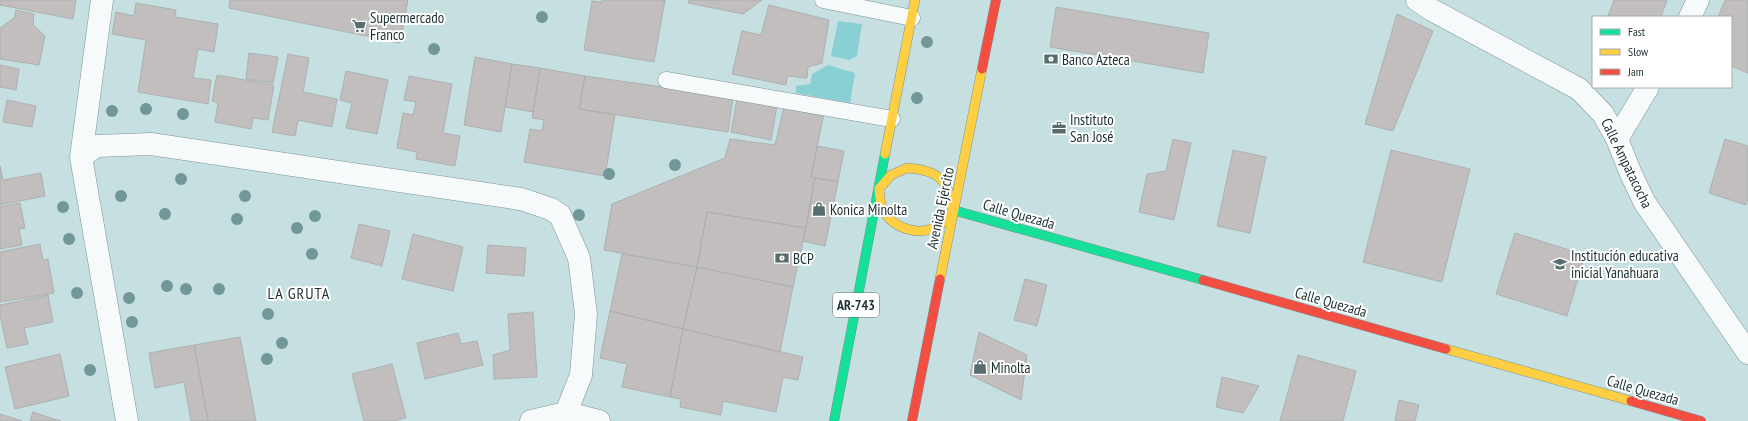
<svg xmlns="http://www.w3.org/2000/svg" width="1748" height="421" viewBox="0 0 1748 421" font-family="'PT Sans Narrow',sans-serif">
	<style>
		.green { fill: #88d0d4 }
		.building { fill: #c2bebe; stroke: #acb0b0 }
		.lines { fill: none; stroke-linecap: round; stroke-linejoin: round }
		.lane-casing { stroke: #7d9293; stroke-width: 17 }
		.street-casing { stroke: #7d9293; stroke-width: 23 }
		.fast-casing { stroke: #7d9293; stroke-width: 10 }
		.slow-casing { stroke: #7d9293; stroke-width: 10 }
		.jam-casing { stroke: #7d9293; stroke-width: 10 }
		.lane { stroke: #f6fafb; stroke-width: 16 }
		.street { stroke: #f6fafb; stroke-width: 22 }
		.fast { stroke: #16e098; stroke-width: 9 }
		.slow { stroke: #ffcf43; stroke-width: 9 }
		.jam { stroke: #f24e42; stroke-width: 9 }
		.tree { fill: #719799 }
		.labels { text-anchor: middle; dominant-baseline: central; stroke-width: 4; stroke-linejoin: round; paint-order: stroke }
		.shield { fill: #fff; stroke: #606d6e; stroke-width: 1 }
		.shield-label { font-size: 14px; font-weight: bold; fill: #1c2f30 }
		.poi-label { font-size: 15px; fill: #1c2f30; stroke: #fff; text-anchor: start }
		.street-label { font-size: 15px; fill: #1c2f30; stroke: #fff }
		.neighbourhood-label { font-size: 16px; letter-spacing: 1px; fill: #1c2f30; stroke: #fff }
	</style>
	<rect width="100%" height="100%" fill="#c6e0e2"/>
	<!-- green -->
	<path class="green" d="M838 21 862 24 857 56 849 60 831 56Z
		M828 65 855 73 850 103 796 93V86L810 84 812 74Z"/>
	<!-- building -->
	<path class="building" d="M0 0H76L73 19 0 5Z
		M230 0H408L400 43 229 8Z
		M602 0H665L654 62 584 50 592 1 602 2Z
		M689 0H762L743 14 688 3Z
		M1614 0H1667L1661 17H1611L1608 16Z
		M1725 0H1748V73L1731 66V17H1718Z
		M136 3 176 10 175 17 218 24 214 52 198 49 193 78 211 80 208 104 138 92 146 40 112 34 116 12 134 16Z
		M769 5 829 20 822 63 808 67 807 78 787 76 786 85 732 74 742 31 761 35Z
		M1056 7 1209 33 1203 73 1050 47Z
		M16 10 34 14 33 25 45 36 39 65 0 59V28L14 18Z
		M1397 14 1433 31 1393 131 1365 124Z
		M249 53 278 57 273 83 246 79Z
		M288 54 309 58 303 92 337 99 332 127 298 120 295 136 272 132Z
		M475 57 512 64 501 132 464 125Z
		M512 64 540 68 533 112 505 107Z
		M0 65 19 69 16 90 0 87Z
		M540 68 585 76 579 109 615 115 605 176 524 162 530 129 542 131 544 120 532 118Z
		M346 71 388 80 377 134 346 128 352 103 340 100Z
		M217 75 274 85 268 120 253 118 251 129 215 122 218 103 212 101Z
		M409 76 452 84 443 133 460 136 455 166 416 159 417 152 397 148 403 113 413 115 416 102 404 100Z
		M585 76 733 97 728 132 579 109Z
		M737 99 777 106 771 140 731 132Z
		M7 100 36 106 32 127 3 122Z
		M784 107 824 113 811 177 815 178 806 228 707 212 697 267 604 250 612 204 725 158 730 139 775 145Z
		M1173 139 1191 143 1174 220 1139 212 1147 174 1166 171Z
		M1725 139 1748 146V199L1746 205 1709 193Z
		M817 146 844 151 838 182 811 177Z
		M1233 150 1266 157 1250 233 1217 226Z
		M1391 150 1470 169 1442 282 1363 262Z
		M0 166 3 180 41 173 45 196 0 205Z
		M815 178 838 182 825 246 803 241Z
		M20 203 25 228 19 229 22 245 0 249V207Z
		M707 212 806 228 793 287 697 267Z
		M359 224 390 231 382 266 351 258Z
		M1515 233 1585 255 1567 316 1496 294Z
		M413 234 463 247 453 291 402 279Z
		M40 244 43 260 48 259 54 293 0 302V252Z
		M488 245 526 248 524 276 486 273Z
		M622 254 697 267 683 329 610 311Z
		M697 267 793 287 780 352 683 329Z
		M1025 279 1047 285 1037 326 1014 320Z
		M48 295 53 322 24 328 28 344 7 348 0 315V305Z
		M610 311 683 329 670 397 622 387 627 364 600 358Z
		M533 312 537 377 494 379 493 355 510 350 508 314Z
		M683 329 803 357 798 380 783 377 776 412 723 401 721 415 680 407 681 399 670 397Z
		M979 332 1027 355 1021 400 970 375Z
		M458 333 461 344 477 341 483 365 425 379 417 343Z
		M240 337 256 421H208L194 345Z
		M194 345 208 421H191L184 382 155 388 149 353Z
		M60 354 69 396 15 409 5 367Z
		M1298 355 1356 371 1343 421H1280Z
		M392 364 406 418 394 421H364L352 374Z
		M1222 377 1259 386 1243 413 1216 407Z
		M1399 400 1419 405 1415 421H1395Z
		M33 412 54 419 61 421H30Z
		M0 414 22 421H0Z"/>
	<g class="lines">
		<defs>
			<path id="lane" d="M823 0 912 18
				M666 80 892 119"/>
			<path id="street" d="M102 0 81 157 127 421
				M1417 0 1432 10 1579 89 1603 114 1617 139 1631 174 1645 203 1748 353
				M1690 17 1698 0
				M1617 139 1648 87
				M81 157 97 146 151 144 521 199 551 209 560 215 579 258 586 314 581 375 566 413
				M531 421 566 413 599 421"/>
			<path id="fast" d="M953 210 1203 280
				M834 421 885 154"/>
			<path id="slow" d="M885 154 915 0
				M907 168C938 170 948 179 953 210 950 214 947 219 943 222 923 239 893 230 882 208 880 202 880 195 879 189L891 175Z
				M940 279 982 69
				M1446 349 1631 401"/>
			<path id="jam" d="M982 69 996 0
				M1203 280 1446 349
				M1631 401 1701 421
				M912 421 940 279"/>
		</defs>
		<!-- lane casing -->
		<use href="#lane" class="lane-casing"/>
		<!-- street casing -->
		<use href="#street" class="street-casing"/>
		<!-- fast casing -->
		<use href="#fast" class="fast-casing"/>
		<!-- slow casing -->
		<use href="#slow" class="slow-casing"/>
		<!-- jam casing -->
		<use href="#jam" class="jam-casing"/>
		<!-- lane -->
		<use href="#lane" class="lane"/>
		<!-- street -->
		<use href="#street" class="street"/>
		<!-- fast -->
		<use href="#fast" class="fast"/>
		<!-- slow -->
		<use href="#slow" class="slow"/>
		<!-- jam -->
		<use href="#jam" class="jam"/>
	</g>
	<!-- trees -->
	<g class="tree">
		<circle cx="542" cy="17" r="6"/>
		<circle cx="927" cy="42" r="6"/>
		<circle cx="434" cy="49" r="6"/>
		<circle cx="917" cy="98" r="6"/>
		<circle cx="146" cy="109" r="6"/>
		<circle cx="112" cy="111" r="6"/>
		<circle cx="183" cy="114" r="6"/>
		<circle cx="675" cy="165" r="6"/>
		<circle cx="609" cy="174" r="6"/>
		<circle cx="181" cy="179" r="6"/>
		<circle cx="121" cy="196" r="6"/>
		<circle cx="245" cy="196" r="6"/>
		<circle cx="63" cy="207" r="6"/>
		<circle cx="165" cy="214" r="6"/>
		<circle cx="579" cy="215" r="6"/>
		<circle cx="315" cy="216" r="6"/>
		<circle cx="237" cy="219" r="6"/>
		<circle cx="297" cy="228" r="6"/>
		<circle cx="69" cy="239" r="6"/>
		<circle cx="312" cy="254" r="6"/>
		<circle cx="167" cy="286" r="6"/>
		<circle cx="186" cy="289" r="6"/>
		<circle cx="219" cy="289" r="6"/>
		<circle cx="77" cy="293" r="6"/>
		<circle cx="129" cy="298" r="6"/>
		<circle cx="268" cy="314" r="6"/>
		<circle cx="132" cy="322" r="6"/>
		<circle cx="282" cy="343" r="6"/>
		<circle cx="267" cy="359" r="6"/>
		<circle cx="90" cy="370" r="6"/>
	</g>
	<!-- icons -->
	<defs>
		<symbol id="supermarket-bare" viewBox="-9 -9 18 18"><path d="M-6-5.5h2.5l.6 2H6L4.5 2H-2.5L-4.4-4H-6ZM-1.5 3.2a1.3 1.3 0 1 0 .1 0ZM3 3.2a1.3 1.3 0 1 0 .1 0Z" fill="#586d6e" stroke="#fff" stroke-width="2.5" paint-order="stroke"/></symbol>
		<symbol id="bank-bare" viewBox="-9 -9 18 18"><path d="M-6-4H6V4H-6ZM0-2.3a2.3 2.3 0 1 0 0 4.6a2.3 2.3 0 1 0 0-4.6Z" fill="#586d6e" stroke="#fff" stroke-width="2.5" paint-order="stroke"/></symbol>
		<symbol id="office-bare" viewBox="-9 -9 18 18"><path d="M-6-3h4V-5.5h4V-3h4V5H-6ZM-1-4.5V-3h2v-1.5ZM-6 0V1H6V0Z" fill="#586d6e" stroke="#fff" stroke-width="2.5" paint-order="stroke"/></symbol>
		<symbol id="shop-bare" viewBox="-9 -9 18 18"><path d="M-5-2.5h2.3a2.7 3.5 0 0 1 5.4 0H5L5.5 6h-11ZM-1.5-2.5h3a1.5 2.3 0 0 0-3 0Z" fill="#586d6e" stroke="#fff" stroke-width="2.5" paint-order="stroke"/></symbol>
		<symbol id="school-bare" viewBox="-9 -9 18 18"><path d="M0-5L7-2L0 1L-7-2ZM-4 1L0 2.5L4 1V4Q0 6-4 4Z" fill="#586d6e" stroke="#fff" stroke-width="2.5" paint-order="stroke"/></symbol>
	</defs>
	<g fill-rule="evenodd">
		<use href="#supermarket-bare" x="349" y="16" width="20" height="20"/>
		<use href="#bank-bare" x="1041" y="49" width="20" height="20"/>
		<use href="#office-bare" x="1049" y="118" width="20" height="20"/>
		<use href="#shop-bare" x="809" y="199" width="20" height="20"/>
		<use href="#bank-bare" x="772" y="248" width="20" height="20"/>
		<use href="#school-bare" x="1550" y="254" width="20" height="20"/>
		<use href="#shop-bare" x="970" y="357" width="20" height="20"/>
	</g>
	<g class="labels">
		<!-- shield labels -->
		<rect class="shield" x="833" y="293" width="46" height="24" rx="3"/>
		<g class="shield-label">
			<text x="856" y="305">AR-743</text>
		</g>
		<!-- poi labels -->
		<g class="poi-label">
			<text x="370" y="17">Supermercado<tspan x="370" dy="17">Franco</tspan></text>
			<text x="1062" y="59">Banco Azteca</text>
			<text x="1070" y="119">Instituto<tspan x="1070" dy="17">San José</tspan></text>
			<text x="830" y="209">Konica Minolta</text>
			<text x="1571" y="255">Institución educativa<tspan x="1571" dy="17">inicial Yanahuara</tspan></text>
			<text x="793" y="258">BCP</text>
			<text x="991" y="367">Minolta</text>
		</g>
		<!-- street labels -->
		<g class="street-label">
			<text transform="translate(1627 163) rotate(64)">Calle Ampatacocha</text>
			<text transform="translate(940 208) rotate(-78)">Avenida Ejército</text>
			<text transform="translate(1019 214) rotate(16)">Calle Quezada</text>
			<text transform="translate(1331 302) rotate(16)">Calle Quezada</text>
			<text transform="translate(1643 390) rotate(16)">Calle Quezada</text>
		</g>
		<!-- neighbourhood labels -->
		<g class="neighbourhood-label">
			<text x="299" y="293">LA GRUTA</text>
		</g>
	</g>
	<!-- legend -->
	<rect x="1592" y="16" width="140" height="72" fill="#ffffff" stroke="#a4acac"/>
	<rect x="1600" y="29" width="20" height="6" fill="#16e098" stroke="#a4acac"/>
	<text x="1628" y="36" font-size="12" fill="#1c2f30">Fast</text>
	<rect x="1600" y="49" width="20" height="6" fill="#ffcf43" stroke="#a4acac"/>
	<text x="1628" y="56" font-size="12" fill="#1c2f30">Slow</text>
	<rect x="1600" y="69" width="20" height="6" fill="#f24e42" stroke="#a4acac"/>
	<text x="1628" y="76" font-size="12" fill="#1c2f30">Jam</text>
</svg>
